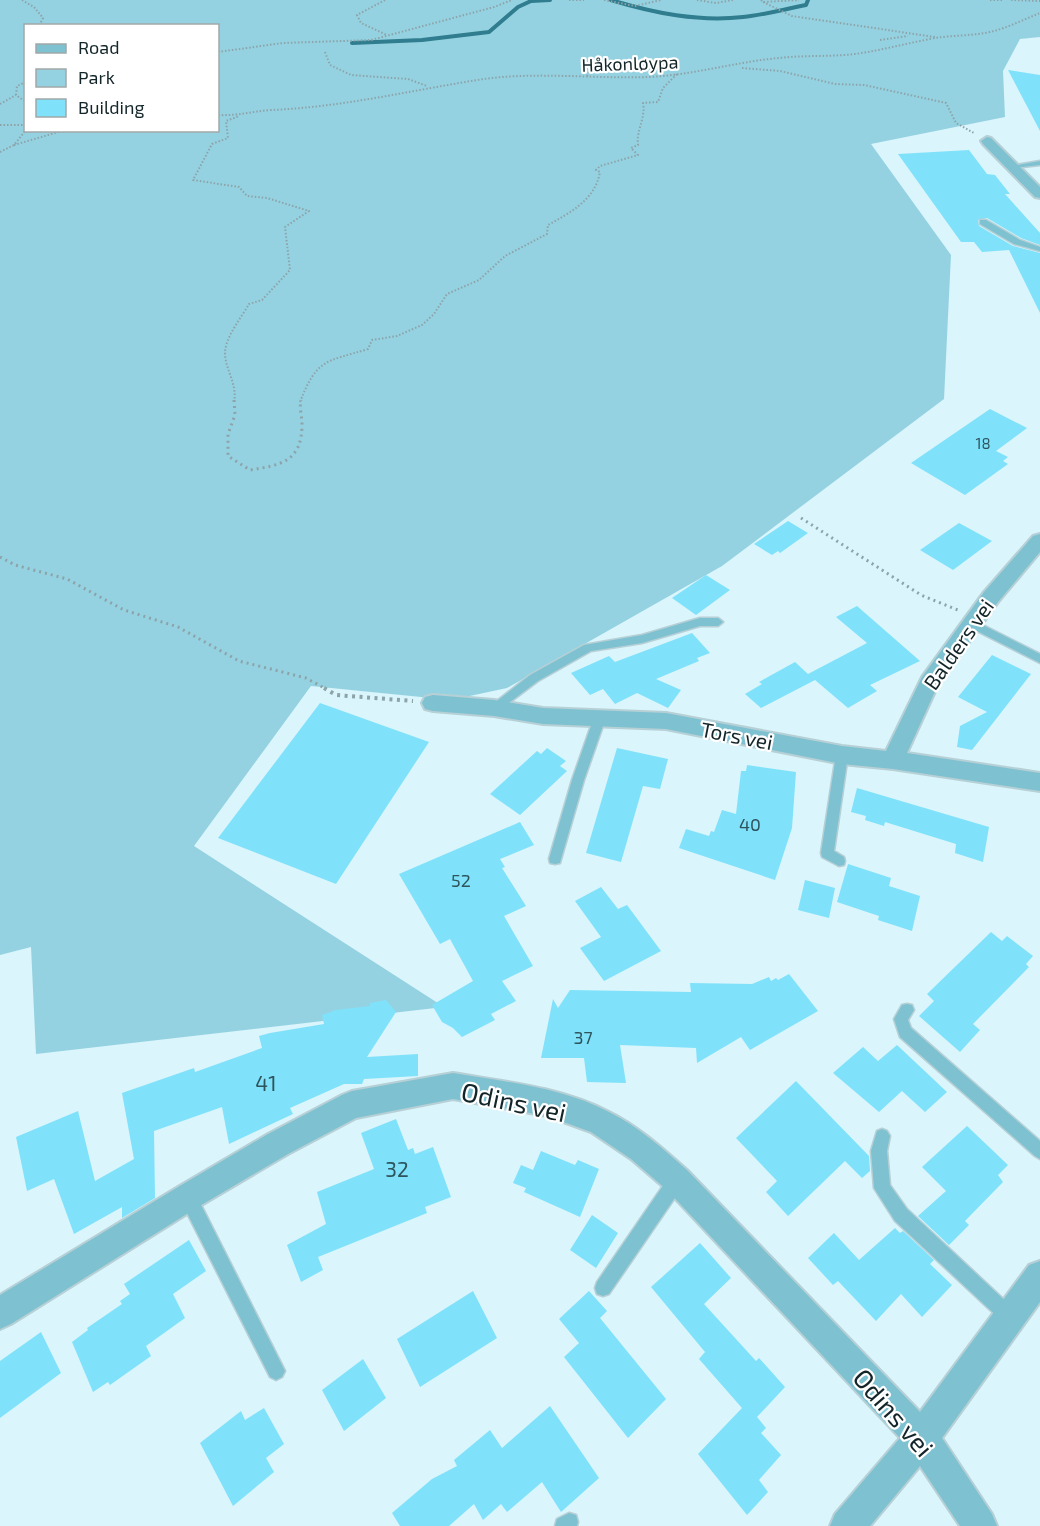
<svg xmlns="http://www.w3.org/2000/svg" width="1040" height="1526" viewBox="0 0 1040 1526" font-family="'Exo 2',sans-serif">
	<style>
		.green { fill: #95d2e1; fill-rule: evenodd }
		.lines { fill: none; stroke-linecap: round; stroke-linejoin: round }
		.stream { stroke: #2f7d8e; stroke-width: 4 }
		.building { fill: #7fe2fa }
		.lane-casing { stroke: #b6d0d6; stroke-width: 3 }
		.street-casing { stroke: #b6d0d6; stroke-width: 4 }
		.path-far2 { stroke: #8ca3a9; stroke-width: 2; stroke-dasharray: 1.5 2; stroke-linecap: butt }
		.path-far1 { stroke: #8ca3a9; stroke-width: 3; stroke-dasharray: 2 4; stroke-linecap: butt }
		.path { stroke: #8ca3a9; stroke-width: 4; stroke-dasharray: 3 4.5; stroke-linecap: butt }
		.lane { fill: #7ec1d1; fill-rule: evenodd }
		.street { fill: #7ec1d1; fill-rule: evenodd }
		.labels { text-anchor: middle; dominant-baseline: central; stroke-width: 4.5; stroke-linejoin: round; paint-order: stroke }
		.far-number-label { font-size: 15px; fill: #2e545d }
		.far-street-label { font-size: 18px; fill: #132529; stroke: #fff }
		.number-label { font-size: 18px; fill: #2e545d }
		.street-label { font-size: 21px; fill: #132529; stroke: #fff }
		.near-number-label { font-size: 21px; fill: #2e545d }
		.near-street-label { font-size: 26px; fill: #132529; stroke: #fff }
	</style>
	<rect width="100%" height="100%" fill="#daf5fc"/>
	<!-- green -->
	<path class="green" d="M0 0H1040V37L1020 39 1003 71 1005 117 871 144 951 255 944 399 722 566 507 688 451 700 311 686 194 846 444 1007 36 1054 31 947 0 955ZM26 26H218V130H26Z"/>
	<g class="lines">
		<!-- stream -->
		<path class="stream" d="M611 0C654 13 698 22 743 17 764 15 785 9 806 5L808 0
			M352 43 422 40 489 32 518 7 531 1 550 0"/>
	</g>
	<!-- building -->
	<path class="building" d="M1008 70 1040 75V131Z
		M969 150 987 174 995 175 1010 194H1005L1040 233V245L1021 238 987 218 978 220 979 226 1013 246 1040 253V313L1009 250 982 252 974 242H961L898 154Z
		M990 409 1027 428 996 451 1008 457 1003 461 1008 464 965 495 911 463Z
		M788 521 808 533 780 553 778 551 772 555 754 544Z
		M959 523 992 541 953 570 920 550Z
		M706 575 730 590 696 615 672 598Z
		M857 606 920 661 870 685 877 691 848 708 815 680 761 708 745 694 762 684 759 682 795 662 808 674 867 643 836 617Z
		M692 633 710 653 697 658 699 661 656 679 681 690 668 708 637 693 615 704 603 689 590 695 571 673 609 656 615 662Z
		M992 655 1031 674 972 750 957 747 960 726 987 712 958 697Z
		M320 703 429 742 336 884 218 838Z
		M547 748 566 761 560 766 567 771 520 815 490 794 537 751 541 754Z
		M617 748 668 759 660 789 643 786 621 862 586 853Z
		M747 765 796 772 792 828 775 880 679 848 686 829 709 836 711 831 714 832 722 810 736 814 741 771H746Z
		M857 788 989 827 983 862 955 853 956 844 885 822 884 826 865 820 866 816 851 812Z
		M520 822 534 845 500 859 505 867 502 868 526 906 504 916 533 966 502 981 516 1001 491 1014 495 1020 462 1037 453 1028 442 1022 432 1005 473 981 450 939 440 944 399 874Z
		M848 864 891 878 889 886 920 896 912 931 878 920 879 916 837 902Z
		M805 880 835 888 829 918 798 910Z
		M601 887 618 909 627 905 661 951 604 981 580 948 601 937 575 901Z
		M991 932 1002 941 1007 936 1033 956 1026 964 1029 967 973 1024 980 1030 960 1052 919 1016 934 1001 927 994Z
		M789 974 818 1011 750 1050 741 1037 697 1063 696 1048 620 1045 626 1083 587 1082 584 1058H541L553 999 558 1008 570 990 691 992 690 983 752 984 769 977 771 981 776 978 778 980Z
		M386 1000 396 1012 367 1057 418 1054V1076L364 1079 362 1084H344L290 1108 293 1114 229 1144 222 1107 154 1131 155 1198 122 1218V1207L74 1234 54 1179 27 1191 16 1137 78 1111 95 1181 134 1159 122 1093 194 1068 195 1072 262 1048 259 1036 270 1033 324 1024 322 1015 336 1010 370 1006V1003Z
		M897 1045 947 1092 925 1112 902 1091 879 1112 833 1073 863 1047 878 1061Z
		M796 1081 869 1156 870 1171 862 1178 845 1161 788 1216 766 1192 777 1181 736 1138Z
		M396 1119 408 1150 413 1148 415 1154 433 1147 451 1197 425 1207 427 1213 318 1257 323 1270 301 1282 287 1245 326 1224 317 1192 374 1169 361 1133Z
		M967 1126 1008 1165 998 1175 1003 1182 965 1221 969 1225 949 1245 918 1216 946 1191 922 1167Z
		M541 1151 575 1165 578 1160 599 1169 580 1217 524 1192 526 1188 513 1183 521 1165 533 1170Z
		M592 1215 618 1233 596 1268 570 1250Z
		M895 1228 900 1233 903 1231 934 1260 930 1264 952 1285 922 1317 901 1294 876 1321 838 1281 833 1285 808 1258 834 1233 859 1260Z
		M189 1240 206 1271 173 1294 185 1318 146 1346 151 1356 110 1385 108 1382 93 1392 72 1342 88 1330 87 1328 122 1304 120 1301 130 1294 124 1284Z
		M700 1243 731 1278 704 1304 756 1361 759 1358 785 1387 757 1417 766 1428 761 1433 781 1455 759 1480 768 1492 747 1515 698 1454 742 1408 699 1359 705 1352 651 1287Z
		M473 1291 497 1338 420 1387 397 1339Z
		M589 1291 607 1311 600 1318 666 1399 628 1438 564 1357 579 1343 559 1319Z
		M41 1332 61 1373 0 1418V1361Z
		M363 1359 386 1398 344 1431 322 1390Z
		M550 1406 599 1478 561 1512 542 1482 507 1512 501 1504 483 1520 474 1504 449 1526H400L392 1513 432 1479 457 1466 454 1460 490 1430 502 1448Z
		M264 1408 284 1444 266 1458 274 1472 233 1506 200 1443 241 1411 245 1420Z"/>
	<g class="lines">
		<defs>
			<path id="lane" d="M1040 161V165L1014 168 1011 166Z
				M980 220H986L1020 240 1040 247V251L1014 244 980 224Z
				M700 618H718L723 622 718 626H700L642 643 591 651 538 681 498 711 494 712 488 708 530 675 584 645 642 635Z
				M971 619 1040 654V663L967 626 966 623Z
				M599 716 605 720 584 780 561 859 560 863 555 864 550 863 549 859 572 780 593 720Z
				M842 750 846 752 848 755 834 851 844 857 845 861 844 865 839 866 822 857 821 853 836 755 838 752Z
				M907 1004 912 1005 914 1010 908 1020 911 1028 1040 1141V1159L1035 1156 900 1037 894 1019 902 1005Z
				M882 1129 887 1131 890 1136 887 1151 890 1185 907 1209 1015 1310 1017 1316 1015 1322 1009 1324 1003 1322 895 1221 874 1188 871 1151 877 1131Z
				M677 1172 683 1174 685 1180 683 1186 609 1294 603 1296 597 1294 595 1288 597 1282 671 1174Z
				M188 1189 194 1191 282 1365 285 1371 282 1377 276 1380 270 1377 182 1203 180 1197 182 1191Z
				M569 1513 576 1515 578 1522 577 1526H555L557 1519Z"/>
			<path id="street" d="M987 137 991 138 1040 187V198L1035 197 983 144 981 141Z
				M1040 534V552L998 602 938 685 907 753 1040 773V791L893 769 842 764 666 729 543 724 494 716 433 711 425 709 422 703 425 697 433 695 494 700 543 708 666 713 842 746 886 751 922 677 984 592 1033 536Z
				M453 1073C506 1082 561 1087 609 1112 638 1126 663 1149 687 1170L920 1412 1029 1265 1040 1261V1302L942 1438 992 1514 997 1526H960L920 1466 870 1526H830L835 1514 900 1438 667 1190 631 1159 591 1132 547 1116 453 1099 356 1118 288 1154 198 1207 11 1324 0 1329V1295L178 1187 268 1134 342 1095 352 1091Z"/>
		</defs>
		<!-- lane casing -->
		<use href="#lane" class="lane-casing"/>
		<!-- street casing -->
		<use href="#street" class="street-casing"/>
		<!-- path-far2 -->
		<path class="path-far2" d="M22 0 34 7 43 18 39 26
			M385 0 357 15 361 23 387 35
			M569 0H584
			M604 0 635 6 661 0
			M697 0 716 3 733 0
			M761 0 763 2 799 0
			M990 0H1003
			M1011 0 1040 1
			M763 2 792 16 935 37
			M880 40 908 36
			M218 52 283 43 371 40 494 7 512 0
			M325 52 330 65 351 75 408 79 427 86
			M742 68 780 71 835 84 864 85 946 103 956 123 974 133
			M587 76 598 56
			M26 82 17 86 16 95 26 102
			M0 104 16 95
			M218 115C239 116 252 111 272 110 341 107 409 91 477 80 534 71 592 79 649 77 693 75 735 62 779 58 804 55 830 57 855 54 883 50 908 43 935 38 954 35 975 36 994 31 1009 27 1025 19 1040 13
			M0 125H26
			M14 145 65 130
			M0 152 14 145 26 130
			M234 402C238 384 224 368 225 351 227 335 241 318 249 304L262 300 290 270 285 227 309 211 267 198 247 196 239 187 193 180 212 144 228 138 226 121 239 116
			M300 402C317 358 326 362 368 349L372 340 397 336 422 325 434 314 447 294 479 280 505 256 547 234 548 225C571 212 595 200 600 172L596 170 600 166 638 155 631 148 638 145C636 130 646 118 643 103L658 102 663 88 677 74"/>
		<!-- path-far1 -->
		<path class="path-far1" d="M234 400 235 415 228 434V456L250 470C282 465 302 461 302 424 302 416 299 408 301 400
			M801 518 921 595 958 610
			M0 557 15 565 67 579 124 610 178 627 239 661 306 678 326 689"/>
		<!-- path -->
		<path class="path" d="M324 688 336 695 413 701"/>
		<!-- lane -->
		<use href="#lane" class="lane"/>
		<!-- street -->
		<use href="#street" class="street"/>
	</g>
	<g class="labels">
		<!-- far-number labels -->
		<g class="far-number-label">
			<text x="983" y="443">18</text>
		</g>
		<!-- far-street labels -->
		<g class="far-street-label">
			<text transform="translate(630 63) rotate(-2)">Håkonløypa</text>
		</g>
		<!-- number labels -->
		<g class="number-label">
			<text x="750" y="824">40</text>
			<text x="461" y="880">52</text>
			<text x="583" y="1037">37</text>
		</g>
		<!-- street labels -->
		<g class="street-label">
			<text transform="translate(958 644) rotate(-55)">Balders vei</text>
			<text transform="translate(737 735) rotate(11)">Tors vei</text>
		</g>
		<!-- near-number labels -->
		<g class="near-number-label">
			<text x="266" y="1082">41</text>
			<text x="397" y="1168">32</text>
		</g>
		<!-- near-street labels -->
		<g class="near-street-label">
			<text transform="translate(514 1101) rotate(12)">Odins vei</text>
			<text transform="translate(894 1412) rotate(49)">Odins vei</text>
		</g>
	</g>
	<!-- legend -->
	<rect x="24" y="24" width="195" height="108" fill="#ffffff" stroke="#a1a8a9" stroke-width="1.5"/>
	<rect x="36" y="44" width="30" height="9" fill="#7ec1d1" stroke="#a1a8a9" stroke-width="1.5"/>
	<text x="78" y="54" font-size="18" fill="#132529">Road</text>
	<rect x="36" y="69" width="30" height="18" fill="#95d2e1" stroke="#a1a8a9" stroke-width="1.5"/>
	<text x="78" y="84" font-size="18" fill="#132529">Park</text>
	<rect x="36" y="99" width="30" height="18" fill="#7fe2fa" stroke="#a1a8a9" stroke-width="1.5"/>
	<text x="78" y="114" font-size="18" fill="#132529">Building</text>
</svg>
